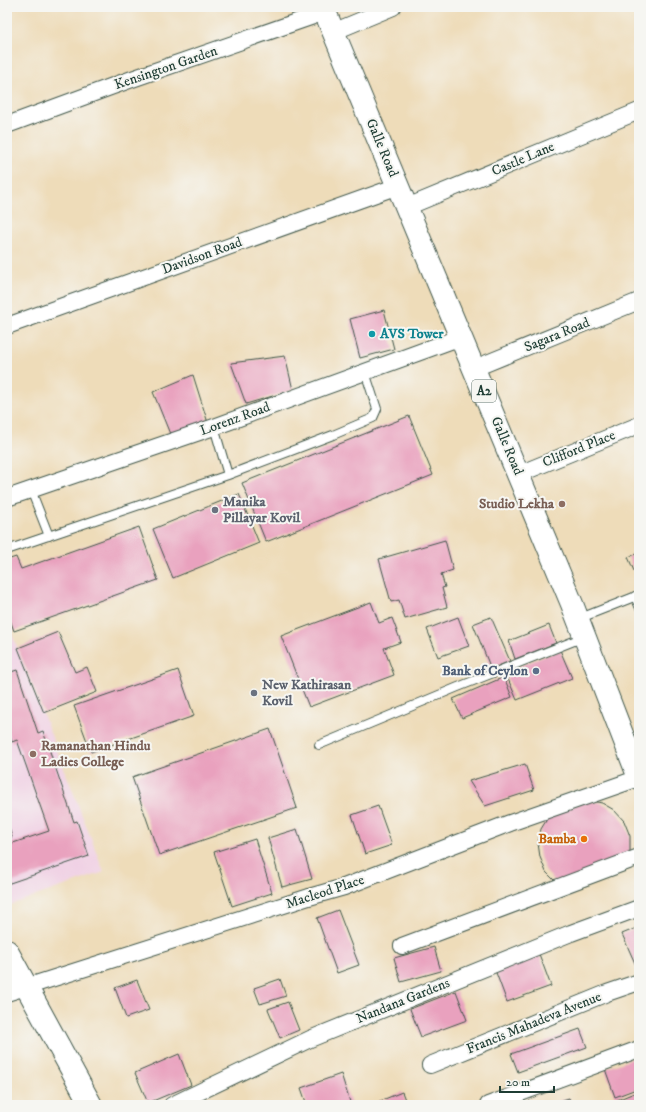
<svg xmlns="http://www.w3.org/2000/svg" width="646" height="1112" viewBox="0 0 646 1112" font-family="'IM FELL DW Pica',serif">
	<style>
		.built { fill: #f0d0e4 }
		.building { fill: #e9a1be }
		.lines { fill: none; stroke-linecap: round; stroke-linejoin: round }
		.service-casing { stroke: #3e5548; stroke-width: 10 }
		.minor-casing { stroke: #3e5548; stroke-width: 18 }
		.trunk-casing { stroke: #3e5548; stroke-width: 24 }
		.service { stroke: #fff; stroke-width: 8 }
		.minor { stroke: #fff; stroke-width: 16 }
		.trunk { stroke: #fff; stroke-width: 22 }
		.culture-dot { fill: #0f9aa8; stroke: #f6f6f2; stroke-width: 1.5 }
		.education-dot { fill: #8d6e63; stroke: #f6f6f2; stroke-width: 1.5 }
		.worship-dot { fill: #6b7280; stroke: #f6f6f2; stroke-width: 1.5 }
		.service-dot { fill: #5c6f8a; stroke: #f6f6f2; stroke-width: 1.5 }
		.food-dot { fill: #e8710a; stroke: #f6f6f2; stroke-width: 1.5 }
		.labels { text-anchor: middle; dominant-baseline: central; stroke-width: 4; stroke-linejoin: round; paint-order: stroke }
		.shield { fill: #f6f6f2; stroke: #60746d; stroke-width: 1 }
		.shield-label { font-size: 13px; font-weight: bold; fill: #1f3d34 }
		.street-label { font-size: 14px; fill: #1f3d34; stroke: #f6f6f2 }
		.culture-label { font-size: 14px; font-weight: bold; fill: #0d838f; stroke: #f6f6f2; text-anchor: start }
		.worship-label { font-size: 14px; font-weight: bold; fill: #5b616d; stroke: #f6f6f2; text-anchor: start }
		.education-label { font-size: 14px; font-weight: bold; fill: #785e54; stroke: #f6f6f2; text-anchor: end }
		.service-label { font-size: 14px; font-weight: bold; fill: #4e5e75; stroke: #f6f6f2; text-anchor: end }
		.food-label { font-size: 14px; font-weight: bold; fill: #c56008; stroke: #f6f6f2; text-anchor: end }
	</style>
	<rect width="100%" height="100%" fill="#f6f6f2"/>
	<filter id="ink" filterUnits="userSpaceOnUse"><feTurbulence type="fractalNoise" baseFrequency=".025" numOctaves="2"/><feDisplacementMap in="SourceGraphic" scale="8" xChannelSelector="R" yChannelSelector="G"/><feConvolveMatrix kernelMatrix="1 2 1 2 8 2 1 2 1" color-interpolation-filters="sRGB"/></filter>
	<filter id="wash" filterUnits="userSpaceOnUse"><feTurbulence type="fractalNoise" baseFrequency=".012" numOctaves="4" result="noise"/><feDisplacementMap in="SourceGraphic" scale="16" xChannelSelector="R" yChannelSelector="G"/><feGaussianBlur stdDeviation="0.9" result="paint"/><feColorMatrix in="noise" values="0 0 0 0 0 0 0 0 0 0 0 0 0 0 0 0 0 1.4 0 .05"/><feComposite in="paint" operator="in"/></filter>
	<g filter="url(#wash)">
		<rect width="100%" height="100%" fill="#eedcb9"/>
		<!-- built -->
		<path class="built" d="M12 634 104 872 7 906V635Z"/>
		<g id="blocks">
			<!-- building -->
			<path class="building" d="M384 310 394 349 360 358 350 319Z
				M285 356 293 390 246 404 231 363Z
				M193 375 208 423 170 434 153 392Z
				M409 416 433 475 266 542 242 483Z
				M239 494 259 543 173 578 153 529Z
				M139 527 158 580 14 631 7 611V560L16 557 21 569Z
				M445 540 453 570 441 574 445 587 442 588 447 607 405 619 399 600 391 602 379 559Z
				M639 553V577L637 578 628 557Z
				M371 602 379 623 392 618 401 642 384 648 394 675 309 707 281 636Z
				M458 617 469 646 438 657 427 629Z
				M491 617 510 661 491 669 473 624Z
				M549 625 556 643 515 659 509 641Z
				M58 632 75 672 87 667 97 692 44 713 18 648Z
				M560 650 572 678 517 700 505 672Z
				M7 661 11 672 17 670 38 733 43 731 74 822 77 821 89 856 7 884V845L49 831 17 740 12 742 7 728Z
				M178 670 194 716 91 752 74 706Z
				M504 677 512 697 462 718 453 699Z
				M270 729 297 808 159 855 132 777Z
				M525 764 534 790 485 806 469 781Z
				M587 800 602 803 614 810 624 821 630 836V851L626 862 557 883 546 872 540 857 538 843 541 829 549 816Z
				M378 806 392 845 365 854 352 815Z
				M7 822 12 837 7 838Z
				M297 829 312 879 282 887 268 838Z
				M255 839 272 893 232 906 214 852Z
				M338 910 359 965 337 973 317 918Z
				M639 927V970H638L622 934Z
				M434 947 441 971 401 982 394 958Z
				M539 954 551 986 507 1002 495 970Z
				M280 979 286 996 260 1004 254 988Z
				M137 980 149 1010 126 1018 115 988Z
				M456 991 467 1020 421 1037 410 1009Z
				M288 1002 299 1030 280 1038 268 1009Z
				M580 1029 587 1047 518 1072 511 1054Z
				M179 1054 191 1085 148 1103 135 1073Z
				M637 1057 639 1063V1088L615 1097 605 1069Z
				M341 1074 351 1105H307L301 1088Z
				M639 1091V1105H619L617 1100Z
				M402 1092 407 1105H370Z
				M569 1098 572 1105H546Z"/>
		</g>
	</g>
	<g filter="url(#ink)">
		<use href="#blocks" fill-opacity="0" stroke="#3e5548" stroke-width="1"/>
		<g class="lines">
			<defs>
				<path id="service" d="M214 427 228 475
					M31 490 49 536
					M7 550 228 475 333 435 373 418 377 409 365 372
					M635 596 639 606
					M578 619 639 595
					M319 745 458 687 584 637"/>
				<path id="minor" d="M333 32 393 7
					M7 125 132 79 325 12
					M407 207 639 111
					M7 326 398 186
					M475 368 639 301
					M519 474 639 425
					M7 498 214 427 461 337
					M402 946 639 857
					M7 993 309 897 344 887 510 823 639 778
					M430 1065 607 993 639 982
					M172 1105 310 1039 571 933 639 908
					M488 1105 639 1049"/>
				<path id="trunk" d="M323 7 572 604 639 778
					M7 951 91 1105"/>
			</defs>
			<!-- service casing -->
			<use href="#service" class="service-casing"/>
			<!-- minor casing -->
			<use href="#minor" class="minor-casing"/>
			<!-- trunk casing -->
			<use href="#trunk" class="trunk-casing"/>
			<!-- service -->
			<use href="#service" class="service"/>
			<!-- minor -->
			<use href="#minor" class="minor"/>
			<!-- trunk -->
			<use href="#trunk" class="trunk"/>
		</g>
	</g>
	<!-- markers -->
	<circle class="culture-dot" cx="372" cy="334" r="4"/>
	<g class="education-dot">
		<circle cx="562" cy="504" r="4"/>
		<circle cx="33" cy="754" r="4"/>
	</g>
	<g class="worship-dot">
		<circle cx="215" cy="510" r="4"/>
		<circle cx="254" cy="693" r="4"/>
	</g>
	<circle class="service-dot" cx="536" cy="671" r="4"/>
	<circle class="food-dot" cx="584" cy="839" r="4"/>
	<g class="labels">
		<!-- shield labels -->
		<rect class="shield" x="472" y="380" width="24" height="22" rx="3"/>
		<g class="shield-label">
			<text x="484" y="391">A2</text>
		</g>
		<!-- street labels -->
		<g class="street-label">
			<text transform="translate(166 68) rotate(-19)">Kensington Garden</text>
			<text transform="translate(382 148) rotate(67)">Galle Road</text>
			<text transform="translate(523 159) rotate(-23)">Castle Lane</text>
			<text transform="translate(202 256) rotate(-20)">Davidson Road</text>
			<text transform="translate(557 335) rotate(-22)">Sagara Road</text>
			<text transform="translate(235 419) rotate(-20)">Lorenz Road</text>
			<text transform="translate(507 446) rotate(67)">Galle Road</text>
			<text transform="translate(579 449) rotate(-22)">Clifford Place</text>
			<text transform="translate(325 892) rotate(-18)">Macleod Place</text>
			<text transform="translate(403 1001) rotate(-22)">Nandana Gardens</text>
			<text transform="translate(534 1023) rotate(-22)">Francis Mahadeva Avenue</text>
		</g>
		<!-- culture labels -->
		<g class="culture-label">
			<text x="380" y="334">AVS Tower</text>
		</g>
		<!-- worship labels -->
		<g class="worship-label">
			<text x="223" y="502">Manika<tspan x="223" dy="16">Pillayar Kovil</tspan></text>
			<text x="262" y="685">New Kathirasan<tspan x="262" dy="16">Kovil</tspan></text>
		</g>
		<!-- education labels -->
		<g class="education-label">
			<text x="554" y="504">Studio Lekha</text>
			<text x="41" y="746" text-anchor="start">Ramanathan Hindu<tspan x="41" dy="16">Ladies College</tspan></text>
		</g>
		<!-- service labels -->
		<g class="service-label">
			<text x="528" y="671">Bank of Ceylon</text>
		</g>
		<!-- food labels -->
		<g class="food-label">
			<text x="576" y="839">Bamba</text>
		</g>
	</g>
	<!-- margin -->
	<rect width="646" height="1112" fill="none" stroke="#f6f6f2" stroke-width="24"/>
	<!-- scale -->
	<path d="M500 1086v6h54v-6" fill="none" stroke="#1f3d34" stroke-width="2"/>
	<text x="506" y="1086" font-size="12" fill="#1f3d34" stroke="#f6f6f2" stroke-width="3" paint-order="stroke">20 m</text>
</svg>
